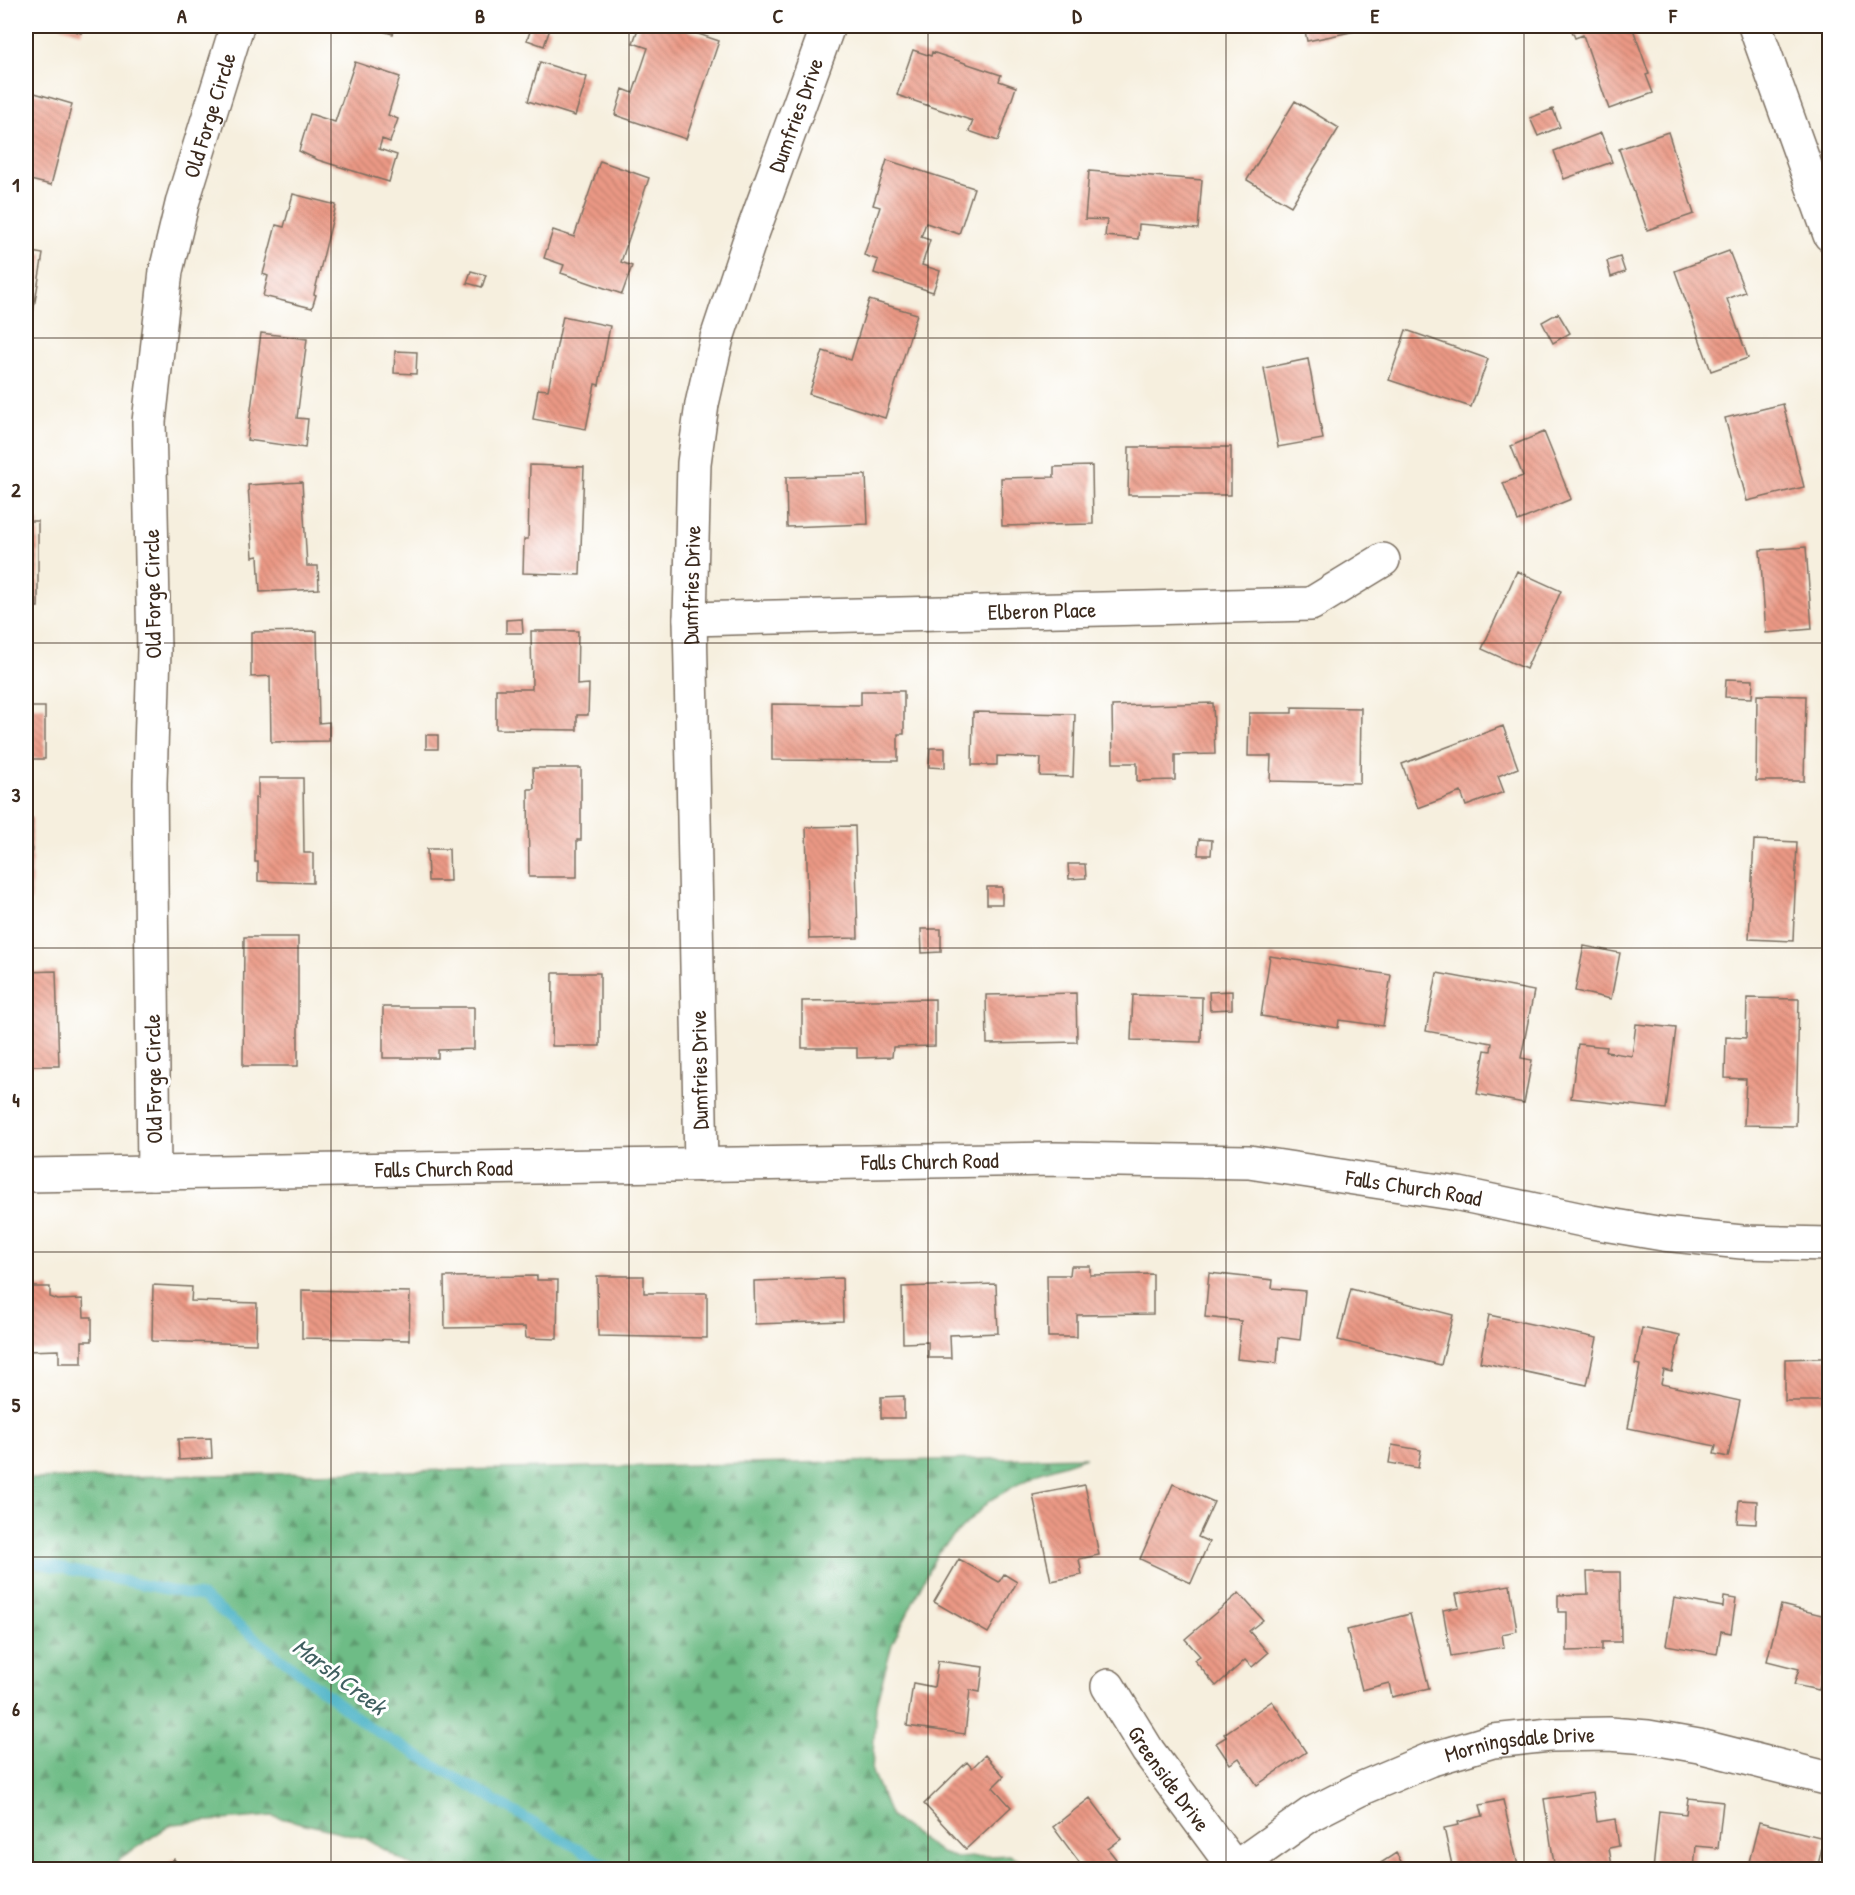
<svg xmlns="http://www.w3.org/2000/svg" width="1855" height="1895" viewBox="0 0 1855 1895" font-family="'Patrick Hand',sans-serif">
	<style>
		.forest { fill: url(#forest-firs); stroke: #547352; stroke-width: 1.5 }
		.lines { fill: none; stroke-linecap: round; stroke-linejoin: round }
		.stream { stroke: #47b1c5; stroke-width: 10 }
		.building { fill: url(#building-back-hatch) }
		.street-casing { stroke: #7c6f61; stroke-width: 36 }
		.street { stroke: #fff; stroke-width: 33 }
		.grid { fill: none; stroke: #3b2a1e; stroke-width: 1.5; stroke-opacity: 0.55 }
		.labels { text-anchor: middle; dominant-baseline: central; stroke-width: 6; stroke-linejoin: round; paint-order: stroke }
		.street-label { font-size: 22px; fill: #3b2a1e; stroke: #fff }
		.water-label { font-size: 24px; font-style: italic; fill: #406061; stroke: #fff }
		.neatline { fill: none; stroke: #3b2a1e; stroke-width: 2 }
		.grid-label { font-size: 20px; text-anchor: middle; font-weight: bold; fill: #3b2a1e }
	</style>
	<defs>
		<pattern id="forest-firs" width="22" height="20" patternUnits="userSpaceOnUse" patternTransform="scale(1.5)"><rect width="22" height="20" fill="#6ebc86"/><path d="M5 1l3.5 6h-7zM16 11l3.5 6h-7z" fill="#5c996d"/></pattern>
		<pattern id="building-back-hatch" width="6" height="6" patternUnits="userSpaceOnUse" patternTransform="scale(1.5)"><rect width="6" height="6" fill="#eb9985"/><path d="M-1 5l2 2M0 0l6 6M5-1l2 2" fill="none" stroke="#c07d6c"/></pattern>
	</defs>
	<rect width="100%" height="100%" fill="#fff"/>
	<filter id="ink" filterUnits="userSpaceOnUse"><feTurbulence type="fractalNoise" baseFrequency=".0167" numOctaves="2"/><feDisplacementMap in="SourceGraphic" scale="12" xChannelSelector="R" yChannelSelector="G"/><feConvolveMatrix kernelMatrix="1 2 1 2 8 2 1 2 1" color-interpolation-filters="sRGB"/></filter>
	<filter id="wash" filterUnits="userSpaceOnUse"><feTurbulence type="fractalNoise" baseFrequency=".008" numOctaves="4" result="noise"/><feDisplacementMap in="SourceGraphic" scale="24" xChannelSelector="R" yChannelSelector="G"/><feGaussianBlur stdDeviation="1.35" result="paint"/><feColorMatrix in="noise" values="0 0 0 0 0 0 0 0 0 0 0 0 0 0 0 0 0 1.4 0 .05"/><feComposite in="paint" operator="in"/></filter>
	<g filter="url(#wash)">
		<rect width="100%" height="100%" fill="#f6efde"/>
		<!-- forest -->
		<path class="forest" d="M1086 1457 1038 1473 990 1500 938 1552 892 1644 876 1704 872 1772 891 1817 941 1853 957 1858 1010 1855 1027 1863 1031 1869H417L365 1838 272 1816 172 1824 120 1858 115 1869H26V1479Z"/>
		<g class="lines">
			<!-- stream -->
			<path class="stream" d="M26 1561 203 1597 369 1727 615 1870
				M26 1869V1870"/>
		</g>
		<g id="blocks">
			<!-- building -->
			<path class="building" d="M59 26H83L81 33Z
				M366 26H396L393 34Z
				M532 26 550 29 544 46 527 40Z
				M639 26H675L719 41 686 139 615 115 623 89 633 93 648 48 633 43Z
				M1304 26H1355L1356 31 1307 41Z
				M1570 26H1632L1649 74 1646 75 1653 93 1609 109 1583 35 1575 38Z
				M913 50 931 56 932 52 1001 75 999 81 1016 87 998 141 969 131 973 121 897 95Z
				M355 62 400 77 388 115 398 119 390 142 382 139 379 149 397 155 389 182 318 160 299 151 310 114 335 122Z
				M540 62 587 77 575 116 528 101Z
				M28 91 72 104 51 185 26 179V101Z
				M1295 101 1339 128 1291 206 1247 180Z
				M1553 109 1560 127 1538 136 1530 118Z
				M1668 132 1694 214 1647 230 1619 149Z
				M1601 133 1612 162 1564 179 1554 151Z
				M887 160 974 188 959 234 926 223 921 237 930 240 922 265 940 271 933 292 874 273 878 260 864 255 880 207 873 205Z
				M600 161 649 178 621 262 632 266 622 294 561 273 564 265 544 258 553 230 574 237Z
				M1089 171 1202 180 1198 229 1139 224 1138 239 1105 236 1107 220 1085 219Z
				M293 194 336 205 314 294 316 295 312 308 263 296 268 276 263 274 276 225 284 227Z
				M26 251 43 254 29 337H26Z
				M1729 251 1745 292 1727 299 1748 358 1711 371 1675 271Z
				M1620 257 1625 272 1611 277 1607 261Z
				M471 271 486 275 482 287 467 283Z
				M869 300 917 314 885 418 809 394 823 351 851 360Z
				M1558 313 1570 333 1553 343 1542 322Z
				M563 316 610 326 599 385 595 384 586 429 533 419 538 389 548 390Z
				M1406 330 1488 359 1471 407 1389 380Z
				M261 333 307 339 297 418 308 419 305 448 247 440Z
				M395 351 417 352 416 374 394 373Z
				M1308 359 1323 439 1278 447 1264 368Z
				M26 389H30L27 474H26Z
				M1783 404 1804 487 1747 501 1725 418Z
				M1544 432 1571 499 1518 521 1503 483 1523 476 1511 446Z
				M1129 447H1231V495H1128Z
				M530 465 584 467 580 575 523 573 524 539H528Z
				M1092 466 1093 524 1002 526 1001 478 1054 477V467Z
				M866 475 868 524 787 527 786 477Z
				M302 482 307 566H318L319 589 260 592 258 556 253 557 248 485Z
				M26 521H38V607H26Z
				M1806 547 1812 629 1766 633 1760 550Z
				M1517 571 1561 591 1526 669 1482 649Z
				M522 619 523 633H506V620Z
				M317 631 319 723 329 722V741L271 742 270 676 251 677V632Z
				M531 631H578L577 685 589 684 588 715H577V730L496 729V689H532Z
				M1726 679 1753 680 1752 698 1725 697Z
				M861 691H904V734H898V761L772 760V704L861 705Z
				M1757 695 1806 696 1804 781H1756Z
				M1213 703 1215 754 1175 755V780L1137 781V763H1113L1112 706Z
				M26 707H45V759H26Z
				M1292 707 1361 708 1360 783 1270 781 1271 756H1248L1249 713H1292Z
				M973 712 1075 714 1073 777 1040 776 1041 758 997 756V765H972Z
				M1503 726 1518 768 1498 776 1504 792 1466 806 1461 792 1418 808 1402 764Z
				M426 735H438V749H426Z
				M930 748H945V768L929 767Z
				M533 768H581V840H577V877H529L528 789H534Z
				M258 778H303L304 853H313V883L258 881V862H255V798H258Z
				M26 818H32L31 901H26Z
				M855 826 858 938 809 939 806 827Z
				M1199 839 1212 840 1211 855H1198Z
				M1754 840 1797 842 1793 941 1749 939Z
				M427 849H449L450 881H428Z
				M1068 864H1085L1086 878 1069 879Z
				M987 887H1002V904H987Z
				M921 929H941V952L922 953Z
				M244 937H298V1066H243Z
				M1584 946 1620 953 1611 999 1575 991Z
				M1270 956 1391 975 1383 1026 1339 1020 1338 1028 1261 1016Z
				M56 971 59 1066H26V972Z
				M553 973H600V1046H552Z
				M1437 973 1534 991 1521 1058 1532 1060 1524 1103 1477 1094 1485 1050 1491 1051 1492 1043 1426 1031Z
				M1232 991V1009L1210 1010 1209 992Z
				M1076 993 1077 1042 987 1044 986 995Z
				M1133 995 1202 997 1201 1042 1131 1040Z
				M1747 998 1799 999 1796 1126 1744 1125 1746 1079 1725 1078 1726 1037 1746 1038Z
				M935 999V1046L893 1047 892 1057 857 1058V1048H802V1001Z
				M383 1007H474V1049L438 1050V1058H383Z
				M1636 1024 1676 1028 1666 1109 1571 1098 1578 1044 1607 1047 1606 1052 1632 1056Z
				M1071 1266H1090V1275L1153 1274V1314L1077 1315V1337H1048L1047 1275H1070Z
				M1209 1273 1273 1280 1272 1288 1305 1291 1300 1340 1279 1337 1277 1363 1237 1359 1241 1321 1205 1317Z
				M537 1276V1280H558L557 1339 526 1338 525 1327 445 1328 444 1277Z
				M597 1276H644V1293H707V1338L598 1336Z
				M842 1278 843 1321 755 1324 754 1281Z
				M996 1284 998 1333 950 1335 951 1358H928V1342L903 1343 902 1287Z
				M153 1285 192 1287 191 1301 257 1303 256 1344 152 1341Z
				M28 1287H50V1297L58 1300 83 1299 84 1317H92V1341H82V1363H59V1350L26 1351V1297H28Z
				M1351 1289 1453 1315 1441 1365 1338 1340Z
				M302 1290 410 1292 409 1340 302 1338Z
				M1489 1315 1597 1338 1587 1385 1480 1362Z
				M1642 1328 1680 1336 1672 1372 1664 1370 1661 1384 1740 1401 1728 1457 1714 1454 1716 1446 1628 1428 1640 1365 1635 1364Z
				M1818 1358H1830V1401H1785V1359Z
				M904 1396V1418H881V1397Z
				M211 1438 212 1458 179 1460 178 1439Z
				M1392 1445 1421 1450 1418 1468 1389 1463Z
				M1173 1484 1214 1502 1198 1537 1209 1542 1191 1583 1140 1559Z
				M1085 1485 1099 1555 1079 1559 1082 1575 1051 1581 1033 1495Z
				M1739 1500 1757 1501 1756 1524 1737 1523Z
				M959 1559 999 1582 1004 1574 1017 1582 988 1633 934 1602Z
				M1587 1572H1620L1621 1642H1602V1650L1567 1651V1612H1558V1595L1588 1594Z
				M1510 1585 1517 1631 1502 1634 1504 1647 1451 1656 1443 1610 1459 1607 1456 1594Z
				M1239 1593 1263 1620 1249 1631 1268 1653 1252 1667 1245 1660 1216 1686 1194 1660 1200 1656 1185 1639Z
				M1724 1597 1736 1599 1731 1633 1721 1631 1717 1654 1666 1645 1674 1598 1723 1607Z
				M1781 1605 1830 1617V1669L1827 1678 1822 1677 1819 1690 1794 1685 1799 1669 1767 1661Z
				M1410 1614 1429 1688 1392 1697 1389 1683 1362 1690 1347 1630Z
				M938 1661 983 1667 980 1692 970 1690 965 1734 907 1726 913 1683 934 1687Z
				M1272 1701 1306 1752 1257 1785 1239 1758 1230 1764 1216 1743 1226 1737 1224 1734Z
				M985 1755 1004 1776 993 1787 1011 1807 966 1849 924 1804 967 1762 972 1768Z
				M1593 1792 1597 1822 1615 1819 1619 1846 1609 1848 1612 1866 1587 1870H1555L1544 1799Z
				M1090 1798 1121 1839 1108 1849 1116 1859 1103 1870H1085L1053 1827Z
				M1688 1798 1723 1802 1718 1848 1696 1846 1694 1870H1653L1659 1811 1686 1814Z
				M1503 1800 1519 1870H1453L1444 1828 1459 1825 1458 1822 1483 1816 1480 1805Z
				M1759 1822 1824 1838 1817 1870H1747Z
				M1396 1853 1406 1870H1370Z
				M174 1859 182 1870H160Z
				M232 1862 237 1870H222Z"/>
		</g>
	</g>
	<g filter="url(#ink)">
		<use href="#blocks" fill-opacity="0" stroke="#7c6f61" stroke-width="1.5"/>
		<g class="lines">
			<defs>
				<g id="street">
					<path d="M1755 26 1830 235"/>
					<path id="s1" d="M690 619 1311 604 1383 560"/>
					<path id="s2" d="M701 1165 690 619 694 463 702 404 717 338 748 245 828 26"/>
					<path id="s3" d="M154 1173 150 783 154 650 149 422 166 271 183 200 237 26"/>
					<path id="s4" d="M26 1175 1055 1159 1249 1162 1459 1194 1592 1222 1663 1234 1742 1242 1830 1244"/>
					<path id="s5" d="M1108 1686 1148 1751 1236 1870"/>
					<path id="s6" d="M1235 1868 1311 1814 1358 1790 1429 1760 1493 1741 1550 1735 1609 1734 1648 1737 1699 1746 1830 1779"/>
				</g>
			</defs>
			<!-- street casing -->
			<use href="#street" class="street-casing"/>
			<!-- street -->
			<use href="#street" class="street"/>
		</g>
	</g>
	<!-- grid -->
	<path class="grid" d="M331 26V1870M629 26V1870M928 26V1870M1226 26V1870M1524 26V1870M26 338H1830M26 643H1830M26 948H1830M26 1252H1830M26 1557H1830"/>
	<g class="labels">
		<!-- street labels -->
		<g class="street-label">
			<text stroke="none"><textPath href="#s2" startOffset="1066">Dumfries Drive</textPath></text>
			<text stroke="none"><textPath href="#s3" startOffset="1065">Old Forge Circle</textPath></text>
			<text stroke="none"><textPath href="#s2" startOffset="580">Dumfries Drive</textPath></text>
			<text transform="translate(152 594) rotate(-91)">Old Forge Circle</text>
			<text stroke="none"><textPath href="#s1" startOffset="352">Elberon Place</textPath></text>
			<text transform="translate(699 1070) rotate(-91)">Dumfries Drive</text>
			<text transform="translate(153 1079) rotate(-91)">Old Forge Circle</text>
			<text stroke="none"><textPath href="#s4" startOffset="904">Falls Church Road</textPath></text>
			<text stroke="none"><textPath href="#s4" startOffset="418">Falls Church Road</textPath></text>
			<text stroke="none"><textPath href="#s4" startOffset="1390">Falls Church Road</textPath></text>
			<text stroke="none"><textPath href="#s6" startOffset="316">Morningsdale Drive</textPath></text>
			<text stroke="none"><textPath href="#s5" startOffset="111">Greenside Drive</textPath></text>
		</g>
		<!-- water labels -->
		<g class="water-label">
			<text transform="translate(340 1676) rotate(37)">Marsh Creek</text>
		</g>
	</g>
	<!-- margin -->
	<rect width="1855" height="1895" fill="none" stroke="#fff" stroke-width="66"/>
	<rect x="33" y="33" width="1789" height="1829" class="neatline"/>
	<g class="grid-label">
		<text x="182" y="23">A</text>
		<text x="480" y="23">B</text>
		<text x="778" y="23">C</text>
		<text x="1077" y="23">D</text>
		<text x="1375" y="23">E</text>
		<text x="1673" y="23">F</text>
		<text x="16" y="192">1</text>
		<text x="16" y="497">2</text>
		<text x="16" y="802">3</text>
		<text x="16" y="1107">4</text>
		<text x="16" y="1412">5</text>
		<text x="16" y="1716">6</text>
	</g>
</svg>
